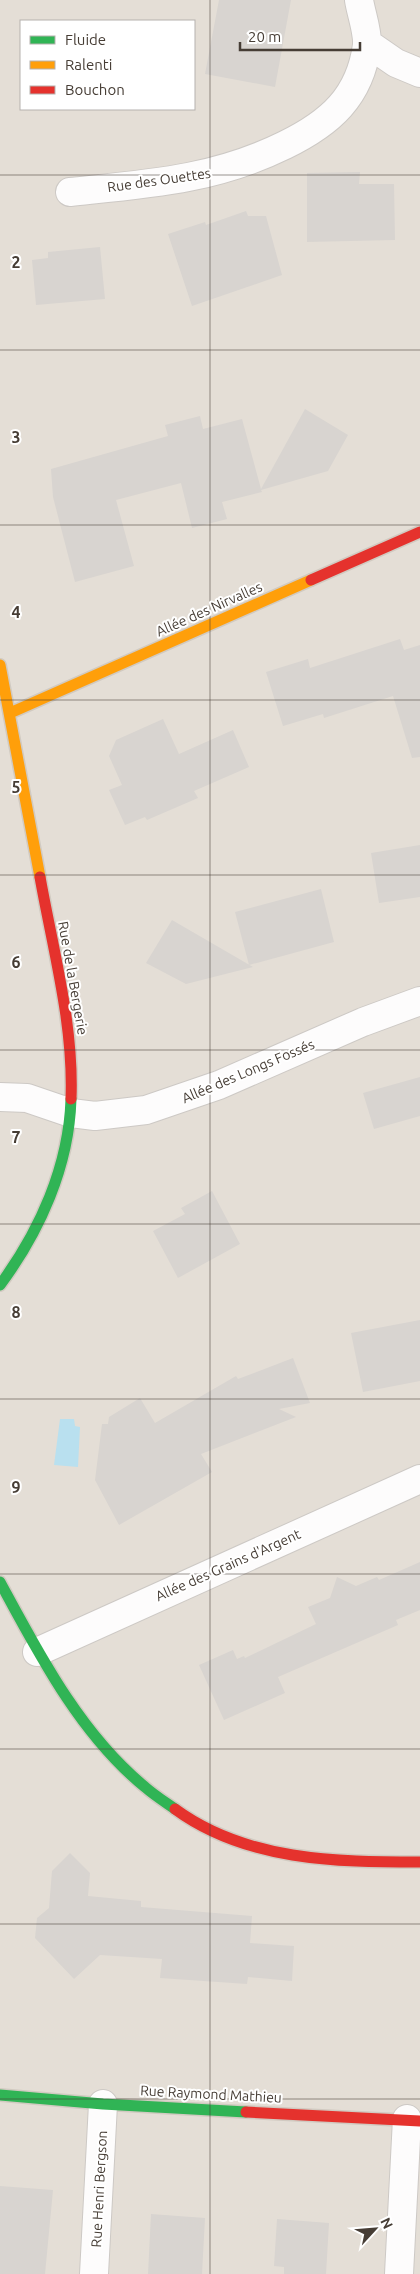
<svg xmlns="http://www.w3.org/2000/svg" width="420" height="2274" viewBox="0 0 420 2274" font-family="Ubuntu,sans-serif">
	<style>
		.residential { fill: #e4ded6; fill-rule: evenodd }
		.water { fill: #b9e0ef }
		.building { fill: #d8d4d0 }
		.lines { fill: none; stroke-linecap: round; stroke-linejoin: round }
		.street-casing { stroke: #cdc9c5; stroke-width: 30 }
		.fast-casing { stroke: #d1cac1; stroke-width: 14 }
		.slow-casing { stroke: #d1cac1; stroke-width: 14 }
		.jam-casing { stroke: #d1cac1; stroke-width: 14 }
		.street { stroke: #fdfcfc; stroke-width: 28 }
		.fast { stroke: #30b455; stroke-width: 11 }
		.slow { stroke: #ff9f0a; stroke-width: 11 }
		.jam { stroke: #e5322d; stroke-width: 11 }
		.grid { fill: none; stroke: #463d35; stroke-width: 1; stroke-opacity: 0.55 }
		.labels { text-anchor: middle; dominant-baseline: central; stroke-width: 4; stroke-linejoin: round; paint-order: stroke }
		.street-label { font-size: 14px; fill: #463d35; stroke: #fff }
		.grid-label { font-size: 16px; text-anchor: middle; font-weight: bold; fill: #463d35; stroke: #fff; stroke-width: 4; stroke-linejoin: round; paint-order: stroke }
	</style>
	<rect width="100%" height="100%" fill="#f0ede9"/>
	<!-- residential -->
	<path class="residential" d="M0 0H420V2274H0ZM21 21H194V109H21Z"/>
	<!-- water -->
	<path class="water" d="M60 1419H74L75 1426 80 1427 78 1467 54 1465Z"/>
	<!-- building -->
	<path class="building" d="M219 0H291L275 87 205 74Z
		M360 172 359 184H394L395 240 307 242V173Z
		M246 211 248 216H266L282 275 192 306 168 234 205 222 206 225Z
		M100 247 105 299 36 305 32 260 48 258V252Z
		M305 409 348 435 328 471 261 490 262 492 222 502 227 519 192 528 181 483 116 500 134 566 75 582 53 497 51 469 168 436 165 425 200 416 203 429 242 419 261 489Z
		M400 639 404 650 420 645V757L412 758 393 696 324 718 323 714 283 726 266 672 308 659 310 668Z
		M163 719 179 754 233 730 249 767 194 791 198 798 147 820 145 817 125 825 109 790 122 785 109 756 116 740Z
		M420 845V897L379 903 371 853Z
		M321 889 334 942 249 965 235 912Z
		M172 920 253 967 186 984 146 963Z
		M420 1077V1116L374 1129 363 1093Z
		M212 1191 240 1244 178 1278 153 1231 185 1214 181 1208Z
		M420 1320V1381L363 1392 351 1333Z
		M293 1358 310 1403 279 1409 296 1417 201 1454 212 1472 119 1525 95 1480 102 1424H108L109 1417 140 1398 155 1423 236 1376 238 1379Z
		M420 1562V1610L396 1620 398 1625 278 1677 285 1693 224 1720 199 1665 233 1650 237 1659 244 1656 245 1658 316 1624 308 1607 330 1598 337 1577 356 1586 377 1577 379 1580Z
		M70 1853 90 1873 88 1896 141 1901V1907L252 1916 250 1943 294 1946 292 1981 248 1977 247 1984 160 1978 162 1959 100 1955 74 1979 35 1938 37 1918 49 1908 52 1871Z
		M0 2186 53 2190 45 2274H0Z
		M151 2214 205 2218 202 2274H148Z
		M277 2219 329 2223 326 2274H284V2267L274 2266Z"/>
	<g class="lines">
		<defs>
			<path id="street" d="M367 43 396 63 420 73
				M70 192C147 184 214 180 285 145 330 123 360 97 367 45 368 32 361 13 359 0
				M0 1097 27 1098 71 1113 95 1116 146 1110 219 1085 363 1022 420 1001
				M37 1652 420 1479
				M94 2274 103 2104
				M399 2274 407 2119"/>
			<path id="fast" d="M0 1285C40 1231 69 1166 71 1099
				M0 1582C39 1654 80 1734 145 1787 154 1795 165 1802 175 1809
				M0 2095 103 2104 246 2112"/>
			<path id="slow" d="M0 665 40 877
				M10 713 311 580"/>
			<path id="jam" d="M311 580 420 532
				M40 877C53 950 74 1025 71 1099
				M175 1809C246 1861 336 1862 420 1862
				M246 2112 420 2121"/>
		</defs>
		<!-- street casing -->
		<use href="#street" class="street-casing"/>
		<!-- fast casing -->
		<use href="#fast" class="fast-casing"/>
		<!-- slow casing -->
		<use href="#slow" class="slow-casing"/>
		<!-- jam casing -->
		<use href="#jam" class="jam-casing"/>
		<!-- street -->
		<use href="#street" class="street"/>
		<!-- fast -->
		<use href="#fast" class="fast"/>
		<!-- slow -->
		<use href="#slow" class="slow"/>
		<!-- jam -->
		<use href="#jam" class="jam"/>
	</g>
	<!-- grid -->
	<path class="grid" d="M210 0V2274M0 175H420M0 350H420M0 525H420M0 700H420M0 875H420M0 1050H420M0 1224H420M0 1399H420M0 1574H420M0 1749H420M0 1924H420M0 2099H420"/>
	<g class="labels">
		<!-- street labels -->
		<g class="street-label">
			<text transform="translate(159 180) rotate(-8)">Rue des Ouettes</text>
			<text transform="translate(209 609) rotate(-24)">Allée des Nirvalles</text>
			<text transform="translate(73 978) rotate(80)">Rue de la Bergerie</text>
			<text transform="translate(248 1071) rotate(-23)">Allée des Longs Fossés</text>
			<text transform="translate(228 1565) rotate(-24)">Allée des Grains d'Argent</text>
			<text transform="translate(211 2094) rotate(3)">Rue Raymond Mathieu</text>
			<text transform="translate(99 2189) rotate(-87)">Rue Henri Bergson</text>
		</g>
	</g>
	<g class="grid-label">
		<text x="16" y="268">2</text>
		<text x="16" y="443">3</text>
		<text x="16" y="618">4</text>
		<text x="16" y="793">5</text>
		<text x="16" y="968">6</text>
		<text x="16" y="1143">7</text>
		<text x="16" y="1318">8</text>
		<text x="16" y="1493">9</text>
	</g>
	<!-- legend -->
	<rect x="20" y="20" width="175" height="90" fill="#ffffff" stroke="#b5b1ae"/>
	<rect x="30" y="36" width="25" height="8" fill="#30b455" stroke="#b5b1ae"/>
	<text x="65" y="45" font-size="15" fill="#463d35">Fluide</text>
	<rect x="30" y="61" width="25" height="8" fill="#ff9f0a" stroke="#b5b1ae"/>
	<text x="65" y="70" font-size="15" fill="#463d35">Ralenti</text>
	<rect x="30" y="86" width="25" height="8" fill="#e5322d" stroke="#b5b1ae"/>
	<text x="65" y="95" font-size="15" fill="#463d35">Bouchon</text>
	<!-- north arrow -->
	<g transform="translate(375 2229) rotate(64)" stroke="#ffffff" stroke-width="4" paint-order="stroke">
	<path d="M0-4L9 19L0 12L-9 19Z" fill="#463d35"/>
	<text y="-8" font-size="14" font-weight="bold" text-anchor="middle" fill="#463d35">N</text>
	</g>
	<!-- scale -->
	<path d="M240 42v8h120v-8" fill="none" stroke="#463d35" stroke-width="2.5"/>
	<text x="248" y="42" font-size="15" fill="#463d35" stroke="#ffffff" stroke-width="4" paint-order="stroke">20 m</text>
</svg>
